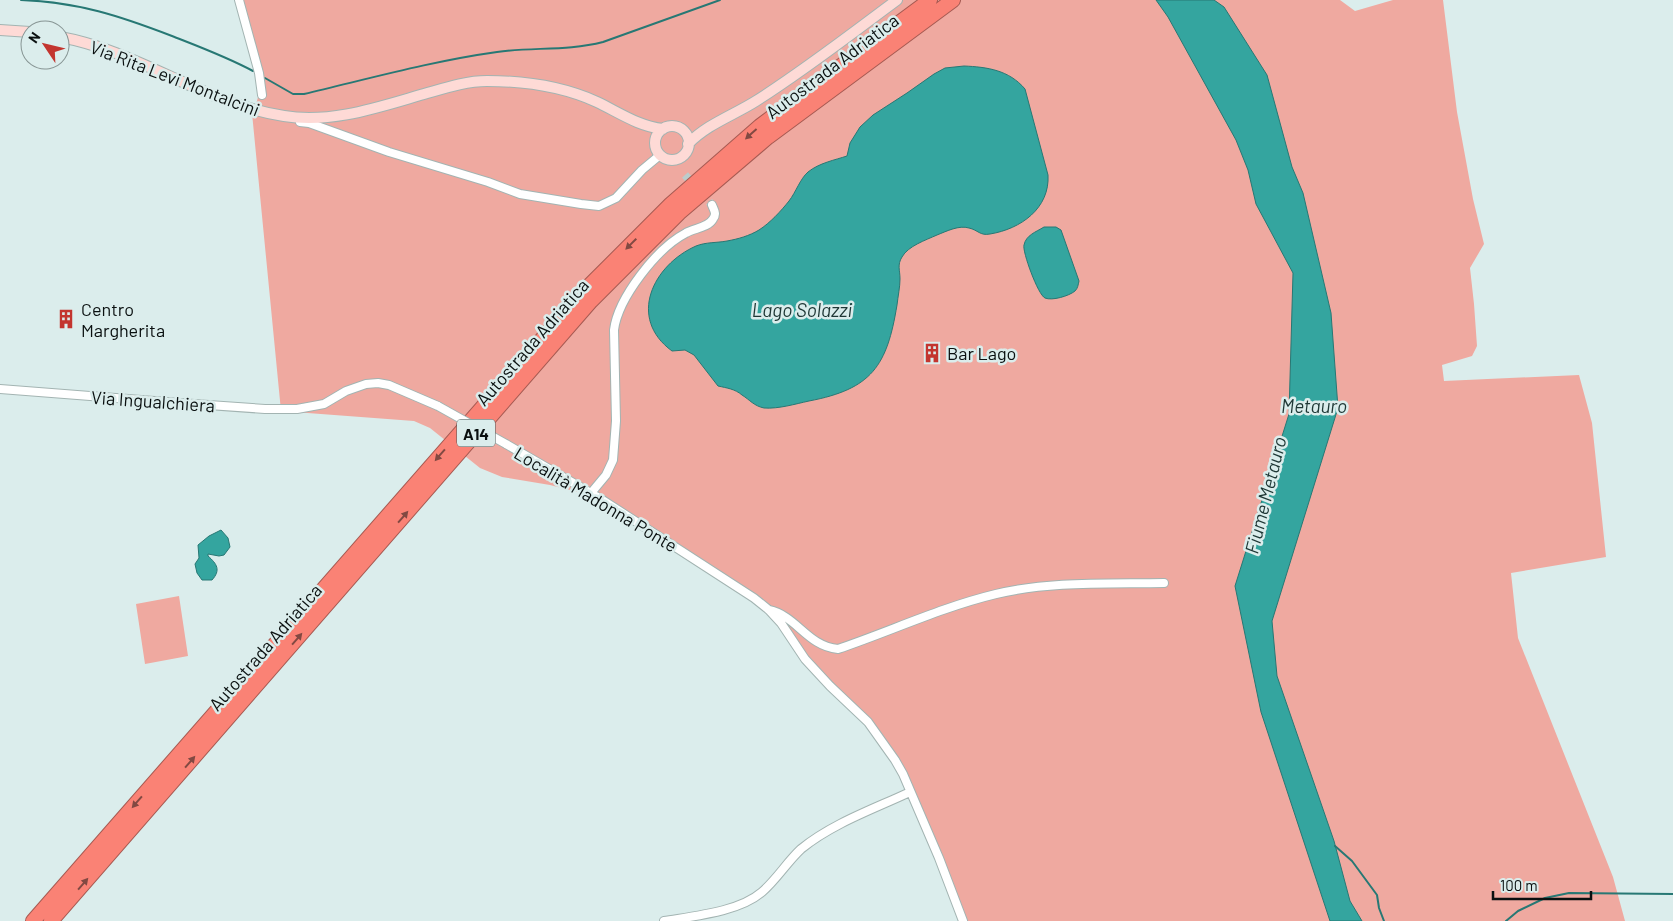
<svg xmlns="http://www.w3.org/2000/svg" width="1673" height="921" viewBox="0 0 1673 921" font-family="Barlow,sans-serif">
	<style>
		.green { fill: #efa9a0 }
		.water { fill: #34a59f; stroke: #277874 }
		.lines { fill: none; stroke-linecap: round; stroke-linejoin: round }
		.stream { stroke: #277874; stroke-width: 2 }
		.street-tunnel { stroke: #bccccb; stroke-width: 8; stroke-dasharray: 8 4; stroke-linecap: butt }
		.street-casing { stroke: #a3b4b2; stroke-width: 10 }
		.secondary-casing { stroke: #a3b4b2; stroke-width: 12 }
		.highway-casing { stroke: #a65a52; stroke-width: 16 }
		.street { stroke: #fff; stroke-width: 8 }
		.secondary { stroke: #fedad6; stroke-width: 10 }
		.highway { stroke: #fa8275; stroke-width: 14 }
		.street-bridge-casing { stroke: #a3b4b2; stroke-width: 10; stroke-linecap: butt }
		.street-bridge { stroke: #fff; stroke-width: 8 }
		.oneway { fill: #824942 }
		.labels { text-anchor: middle; dominant-baseline: central; stroke-width: 5; stroke-linejoin: round; paint-order: stroke }
		.shield { fill: #dbedec; stroke: #495252; stroke-width: 1 }
		.shield-label { font-size: 16px; font-weight: bold; fill: #0a1010 }
		.street-label { font-size: 18px; fill: #0a1010; stroke: #dbedec }
		.poi-label { font-size: 18px; fill: #0a1010; stroke: #dbedec; text-anchor: start }
		.water-label { font-size: 19px; font-style: italic; fill: #1e3735; stroke: #dbedec }
	</style>
	<rect width="100%" height="100%" fill="#dbedec"/>
	<!-- green -->
	<path class="green" d="M240 0H1340L1355 11 1393 0H1443L1457 112 1473 199 1484 244 1470 268 1474 304 1477 346 1472 356 1442 365 1444 381 1579 375 1592 423 1606 557 1511 573 1518 638 1613 877 1625 921H962L896 756 832 690 762 602 593 496 550 485 502 477 480 468 430 428 414 421 281 411 252 113 257 101 260 89Z
		M179 596 188 656 145 664 136 604Z"/>
	<!-- water -->
	<path class="water" d="M1156 0H1214L1224 7 1267 75 1292 167 1303 193 1331 313 1338 408 1272 621 1277 676 1334 841 1350 901 1362 921H1330L1261 712 1235 586 1289 414 1293 273 1256 204 1248 170 1236 140 1168 17Z
		M964 66C987 67 1009 70 1025 89L1048 175C1050 208 1021 229 990 234 980 236 978 230 969 228 959 225 947 231 937 235 926 240 908 246 902 257 897 265 900 270 900 279 900 287 898 296 897 305 887 366 872 389 809 401 795 404 779 409 764 408 754 406 750 400 742 395 735 389 727 388 718 386L694 355 685 350 672 351C627 318 653 265 696 246 706 242 716 243 727 241 738 239 749 236 759 230 770 223 781 211 789 201 796 192 800 179 808 172 819 163 835 160 847 156L850 143 860 127 873 115 907 93 934 74 945 68Z
		M1044 227H1056L1061 230 1079 281C1078 285 1078 288 1075 291 1069 296 1052 301 1045 298 1038 295 1022 251 1024 245 1026 235 1036 232 1044 227Z
		M221 530 228 538 230 547 224 555 219 556 208 554V556C217 564 221 570 212 580H202L197 573 195 564 199 558 198 545 209 536Z"/>
	<g class="lines">
		<!-- stream -->
		<path class="stream" d="M21 0C78 2 120 16 172 36 200 47 227 57 253 71
			M265 78 293 94H304C368 79 432 61 497 52 532 47 568 51 603 42L720 0
			M1335 846 1352 861 1377 895 1379 908 1384 921
			M1506 921 1518 911 1545 898 1569 893 1673 894"/>
		<!-- street-tunnel -->
		<path class="street-tunnel" d="M685 175 712 205"/>
		<defs>
			<path id="street" d="M239 0 259 73 262 95
				M300 122 309 123 389 152 488 182 520 194 581 204 599 206 616 198 642 170 660 155
				M0 389 180 403 265 409H297L324 404 346 391 366 384 378 383 389 385 438 406
				M506 444 601 499 754 598 769 610 781 623 805 659 830 686 868 722 895 760 903 774 939 858 963 921
				M591 493 606 475 613 460 616 421 614 330C618 298 657 248 686 233 694 228 708 228 713 219 717 214 714 210 712 205
				M769 610C797 616 807 646 838 649 891 631 942 607 996 594 1050 581 1108 584 1164 583
				M664 921C694 916 739 912 762 892 777 879 787 862 801 849 833 823 874 809 910 792"/>
			<path id="secondary" d="M0 30 30 32
				M60 37C139 51 205 104 284 116 331 124 379 107 424 94 445 88 466 81 487 81 526 81 562 86 597 102 620 113 638 126 663 129
				M655 143a17 17 0 1 1 34 0a17 17 0 1 1-34 0Z
				M688 144C707 124 734 115 756 101 805 70 851 34 897 0"/>
			<path id="highway" d="M33 921 586 289 671 204 760 126 930 0
				M51 921 591 301 679 213 768 137 953 0"/>
		</defs>
		<!-- street casing -->
		<use href="#street" class="street-casing"/>
		<!-- secondary casing -->
		<use href="#secondary" class="secondary-casing"/>
		<!-- highway casing -->
		<use href="#highway" class="highway-casing"/>
		<!-- street -->
		<use href="#street" class="street"/>
		<!-- secondary -->
		<use href="#secondary" class="secondary"/>
		<!-- highway -->
		<use href="#highway" class="highway"/>
		<defs>
			<path id="street-bridge" d="M438 406 506 444"/>
		</defs>
		<!-- street-bridge casing -->
		<use href="#street-bridge" class="street-bridge-casing"/>
		<!-- street-bridge -->
		<use href="#street-bridge" class="street-bridge"/>
	</g>
	<!-- one-way arrows -->
	<defs><path id="oneway-solid" d="M-6-.8H1V-3.2L6.5 0L1 3.2V.8H-6Z" transform="scale(1.25)"/></defs>
	<g class="oneway">
		<use href="#oneway-solid" transform="translate(751 134) rotate(138)"/>
		<use href="#oneway-solid" transform="translate(631 244) rotate(135)"/>
		<use href="#oneway-solid" transform="translate(440 455) rotate(131)"/>
		<use href="#oneway-solid" transform="translate(403 517) rotate(-49)"/>
		<use href="#oneway-solid" transform="translate(297 639) rotate(-49)"/>
		<use href="#oneway-solid" transform="translate(190 762) rotate(-49)"/>
		<use href="#oneway-solid" transform="translate(137 802) rotate(131)"/>
		<use href="#oneway-solid" transform="translate(83 884) rotate(-49)"/>
	</g>
	<!-- icons -->
	<defs>
		<symbol id="building-bare" viewBox="-9 -9 18 18"><path d="M-4-6H4V6H1V3H-1V6H-4ZM-2.5-4.3h1.7v1.8h-1.7ZM.8-4.3h1.7v1.8H.8ZM-2.5-1h1.7V.8h-1.7ZM.8-1h1.7V.8H.8Z" fill="#c3352f" stroke="#dbedec" stroke-width="2.5" paint-order="stroke"/></symbol>
	</defs>
	<g fill-rule="evenodd">
		<use href="#building-bare" x="52" y="305" width="28" height="28"/>
		<use href="#building-bare" x="918" y="339" width="28" height="28"/>
	</g>
	<g class="labels">
		<!-- shield labels -->
		<rect class="shield" x="457" y="419.5" width="38" height="27" rx="4"/>
		<g class="shield-label">
			<text x="476" y="433">A14</text>
		</g>
		<!-- street labels -->
		<g class="street-label">
			<text transform="translate(832 66) rotate(-37)">Autostrada Adriatica</text>
			<text transform="translate(175 78) rotate(21)">Via Rita Levi Montalcini</text>
			<text transform="translate(532 342) rotate(-49)">Autostrada Adriatica</text>
			<text transform="translate(153 401) rotate(4)">Via Ingualchiera</text>
			<text transform="translate(596 499) rotate(31)">Località Madonna Ponte</text>
			<text transform="translate(265 647) rotate(-49)">Autostrada Adriatica</text>
		</g>
		<!-- poi labels -->
		<g class="poi-label">
			<text x="81" y="309">Centro<tspan x="81" dy="21">Margherita</tspan></text>
			<text x="947" y="353">Bar Lago</text>
		</g>
		<!-- water labels -->
		<g class="water-label">
			<text x="802" y="309">Lago Solazzi</text>
			<text x="1314" y="405">Metauro</text>
			<text transform="translate(1265 495) rotate(-76)">Fiume Metauro</text>
		</g>
	</g>
	<!-- north arrow -->
	<g transform="translate(45 45) rotate(305)"><circle r="24" fill="#dbedec" stroke="#879594"/>
	<path d="M0-4L9 19L0 12L-9 19Z" fill="#c3352f"/>
	<text y="-8" font-size="14" font-weight="bold" text-anchor="middle" fill="#0a1010">N</text>
	</g>
	<!-- scale -->
	<path d="M1493 891v8h98v-8" fill="none" stroke="#0a1010" stroke-width="2.5"/>
	<text x="1500" y="891" font-size="15" fill="#0a1010" stroke="#dbedec" stroke-width="4" paint-order="stroke">100 m</text>
</svg>
